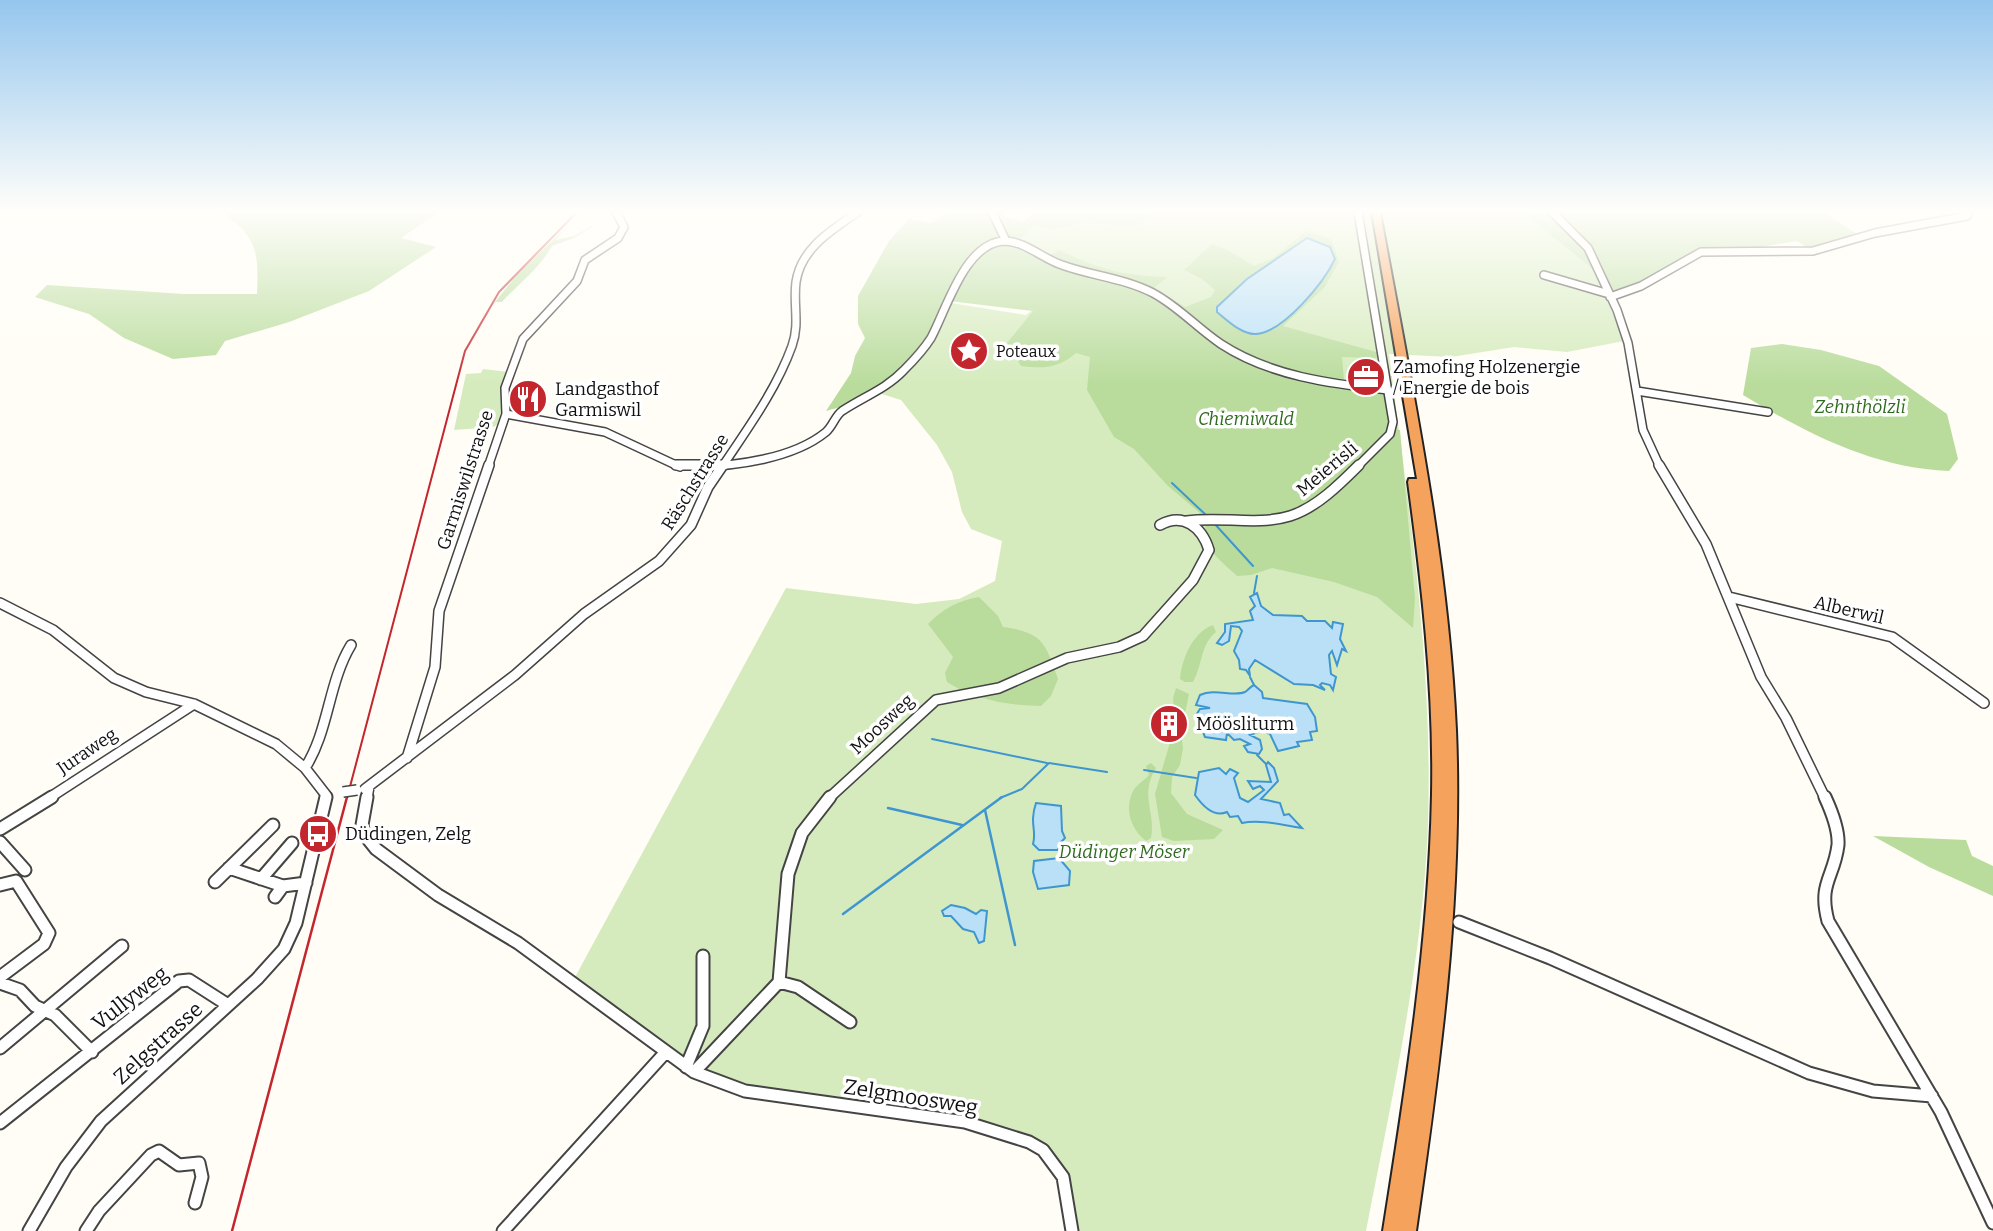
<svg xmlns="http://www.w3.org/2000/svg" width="1993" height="1231" viewBox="0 0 1993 1231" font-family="Bitter,serif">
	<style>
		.green { fill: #d5ebbd }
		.forest { fill: #b9dc9c }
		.water { fill: #b9e0f7; stroke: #3f96cf; stroke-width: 2 }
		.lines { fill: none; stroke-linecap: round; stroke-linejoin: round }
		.stream-far1 { stroke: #3f96cf; stroke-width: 2 }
		.stream { stroke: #3f96cf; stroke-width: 2.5 }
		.minor-far2-casing { stroke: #444; stroke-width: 10 }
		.minor-far1-casing { stroke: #444; stroke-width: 12 }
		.minor-casing { stroke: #444; stroke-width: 15 }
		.highway-casing { stroke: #222; stroke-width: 4 }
		.minor-far2 { stroke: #fff; stroke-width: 7 }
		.minor-far1 { stroke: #fff; stroke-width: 9 }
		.minor { stroke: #fff; stroke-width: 11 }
		.highway { fill: #f5a25d; fill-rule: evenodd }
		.rail-far1 { stroke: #c4262e; stroke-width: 2 }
		.rail { stroke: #c4262e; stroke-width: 2.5 }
		.minor-bridge-casing { stroke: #444; stroke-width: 12; stroke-linecap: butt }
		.minor-bridge { stroke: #fff; stroke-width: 9 }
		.labels { text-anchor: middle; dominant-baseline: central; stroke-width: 7; stroke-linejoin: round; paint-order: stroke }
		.far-poi-label { font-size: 16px; fill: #111; stroke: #fff; text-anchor: start }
		.poi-label { font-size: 18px; fill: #111; stroke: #fff; text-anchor: start }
		.park-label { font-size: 18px; font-style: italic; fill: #2f6b1f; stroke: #fff }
		.street-label { font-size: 18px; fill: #111; stroke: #fff }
		.near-street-label { font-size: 21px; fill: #111; stroke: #fff }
	</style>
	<rect width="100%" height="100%" fill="#fffdf5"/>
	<!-- green -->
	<path class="green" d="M1153 212H1548L1587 250 1624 341 1567 352 1514 347 1451 357 1389 354C1409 509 1433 665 1428 823 1423 960 1392 1097 1366 1231H1076C1072 1192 1068 1159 1031 1138L727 1082 696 1068 574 979 786 588 916 604 959 599 995 581 1002 541 971 529 962 512 952 472 937 445 901 400 879 393 933 340 951 303 1026 315 1089 265 1045 258 1016 242 1034 225 1051 230 1083 223 1130 226 1141 223Z
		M483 369 509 372 501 423 493 427 454 430 466 374 481 373Z"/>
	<!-- forest -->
	<path class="forest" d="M221 212H439L401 238 436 247 369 291 289 322 225 341 216 355 173 359 124 338 89 314 35 297 47 285 184 294H257C259 252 257 236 221 212Z
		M948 212H1005L1003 216 1023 222 1035 212H1153L1141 224 1130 226 1083 223 1051 230 1034 225 1017 242 1045 258 1059 250C1098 269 1124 276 1167 277L1154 288 1185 307 1211 297 1215 290 1202 279 1184 270 1212 244 1228 250 1254 266 1272 259 1306 231 1331 239 1339 262 1325 287 1283 326 1380 353 1381 357 1377 358 1342 357 1344 380 1385 393 1390 429 1400 430 1415 598 1413 628 1377 597 1334 582 1272 568 1251 575 1237 576C1220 560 1200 547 1206 521L1197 515 1200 513 1168 486 1134 449 1114 437 1087 390 1090 357 1076 353C1059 368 1043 369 1021 366L1007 343 1033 311 949 301C930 336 905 378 868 398 856 404 839 407 826 411L851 373 855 356 865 338 858 324V296L889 241 909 219 931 223Z
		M1528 212H1823L1862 237 1811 250 1797 241 1736 251H1699L1640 286 1612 295 1600 270 1593 269 1532 220Z
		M600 222 574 238 552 246C538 270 520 282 502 302H495L519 272 571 223 555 240 574 236Z
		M1782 344 1821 350 1879 366 1947 414 1958 459 1949 471C1873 468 1808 434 1743 395L1751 348Z
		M979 597 998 616 1003 627C1043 632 1046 644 1058 679L1051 696 1041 706C1009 706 973 699 947 682L945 673 953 657 928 624C942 609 959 600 979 597Z
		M1213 625 1216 632C1200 645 1203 664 1193 682H1185L1180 679C1182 658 1193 632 1213 625Z
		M1176 688 1189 694 1181 733 1183 748 1180 765 1172 777 1171 793 1187 814 1223 830 1214 839 1174 841 1162 837 1155 794 1175 725 1173 698Z
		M1151 763 1156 768C1139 796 1156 811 1151 838L1146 841C1131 829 1124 810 1133 791 1136 785 1145 780 1149 775L1146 766Z
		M1873 836 1966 840 1972 856 1993 866V896L1929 867Z"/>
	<!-- water -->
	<path class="water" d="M1307 238 1330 247 1335 259C1324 282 1284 332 1256 334 1242 335 1227 320 1217 312V307L1247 279Z
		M1257 593 1261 606 1273 615 1302 616 1307 621H1325L1332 628 1333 622 1343 624 1340 639 1346 651 1342 649 1337 665 1332 651 1329 655 1331 674 1336 677 1333 690 1330 685 1322 683 1320 685 1325 690 1313 685 1294 684 1255 660 1249 669 1250 676 1246 670 1240 669 1239 660 1234 651 1242 631 1239 627 1231 626 1229 641 1222 645 1217 643 1225 632V624L1253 620 1250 611 1255 606 1250 597Z
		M1254 685 1262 692 1263 698 1307 704 1315 717 1317 731 1310 732 1312 740 1297 742 1299 746 1278 751 1270 734 1263 731 1265 728H1261L1254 718 1253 723 1246 724 1254 726 1258 732 1250 735 1260 740 1262 749 1259 754 1248 752 1244 746 1250 744 1240 739 1234 740 1227 733 1226 740 1205 737 1196 715 1200 709 1210 708 1196 705 1200 695C1215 688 1233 697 1245 692 1248 690 1250 687 1254 685Z
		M1268 762 1274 768 1278 781 1261 799 1280 803 1284 815 1289 814 1302 828C1283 825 1260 819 1242 823L1238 816 1230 817 1227 812C1214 818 1202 805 1195 795L1199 772 1219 768 1226 774 1230 769 1238 773 1234 778 1240 798 1248 802 1264 790 1260 786 1253 789 1248 781 1271 782 1266 765Z
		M1036 803 1061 806 1062 831 1065 838 1060 843 1058 850H1039L1033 844C1037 830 1029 824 1036 803Z
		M1059 858 1070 871 1069 885 1038 889 1033 872 1034 861Z
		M951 905 965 908 976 914 981 910 987 911 984 941 979 943 974 932 963 929 951 916H944L942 911Z"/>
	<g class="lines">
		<!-- stream-far1 -->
		<path class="stream-far1" d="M1172 483 1207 516
			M1213 522 1253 566
			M1254 593 1257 576
			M1250 677 1254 685
			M932 739 1047 763
			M1257 755 1266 764
			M1144 770 1196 778
			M1000 798 1022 789 1049 763 1107 772"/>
		<!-- stream -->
		<path class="stream" d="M888 808 962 825
			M985 810 1015 945
			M843 914 1002 797"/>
		<defs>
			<path id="minor-far2" d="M992 212 1006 241
				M1552 212 1588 248 1617 310 1628 343 1643 430 1660 467
				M1544 275 1609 294
				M1610 297 1641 286 1701 252 1813 251 1875 233 1967 216 1969 212
				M1637 391 1768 412
				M506 414 605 432 680 467
				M488 467 506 414 505 388 523 339 577 281 585 260 618 238 624 227 616 212
				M695 467C735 466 793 459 826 432 833 426 835 416 842 411 863 397 886 389 904 370 913 361 924 349 931 338 947 308 965 243 1004 241 1025 241 1043 259 1062 265 1092 276 1124 278 1153 293 1179 307 1197 328 1221 344 1270 376 1331 384 1388 390
				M722 467C748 428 776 390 792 346 800 324 793 304 796 282 801 248 832 230 858 212
				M1357 467 1390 434 1393 422 1358 212"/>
			<path id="minor-far1" d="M676 465H724
				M1659 465 1706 544 1761 677 1786 718 1825 798
				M1187 521C1220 516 1258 526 1290 516 1316 508 1340 484 1359 465
				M1729 597 1892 637 1984 703
				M0 603 53 630 114 678 146 692 194 704 276 744 305 768 326 795 325 798
				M407 758 435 667 439 611 489 465
				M305 768C329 731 328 683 351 645
				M365 789 515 675 584 614 659 561 691 525 708 487 723 465
				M49 798 194 704
				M367 798 369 787
				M829 798 936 700 999 688 1067 658 1119 647 1143 636 1193 580 1209 550C1202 527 1183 512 1160 525"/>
			<path id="minor" d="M367 797 362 825 364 834 376 849 438 895 518 943 694 1072 745 1091 965 1122 1029 1142 1043 1150 1063 1177 1072 1231
				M1825 797C1831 810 1839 830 1838 845 1834 878 1818 883 1828 921L1941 1112 1993 1223
				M0 829 52 797
				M0 842 25 870
				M229 868 283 886 306 883
				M261 879 292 843
				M215 882 273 825
				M0 885 16 881 49 933 44 944 0 977
				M275 897 283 886
				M1459 922 1550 958 1809 1073 1873 1091 1932 1096
				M779 982 798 987 850 1022
				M0 983 20 990 35 1006 55 1015 92 1052
				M0 1048 122 946
				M686 1067 703 1026V956
				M694 1072 779 982 788 874 802 833 830 797
				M0 1123 179 981 189 980 228 1005
				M29 1231 66 1167 101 1121 257 979 284 949 296 923 326 797
				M86 1231 99 1211 151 1155 159 1151 179 1165 199 1163 202 1177 195 1203
				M503 1231 665 1053"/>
			<path id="highway" d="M1372 212H1380C1411 383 1448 556 1456 730 1463 898 1440 1065 1416 1231H1383C1406 1086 1429 941 1432 794 1434 689 1422 585 1408 482L1409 479H1417Z"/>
		</defs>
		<!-- minor-far2 casing -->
		<use href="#minor-far2" class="minor-far2-casing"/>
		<!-- minor-far1 casing -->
		<use href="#minor-far1" class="minor-far1-casing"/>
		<!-- minor casing -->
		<use href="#minor" class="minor-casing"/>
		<!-- highway casing -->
		<use href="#highway" class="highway-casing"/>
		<!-- minor-far2 -->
		<use href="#minor-far2" class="minor-far2"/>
		<!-- minor-far1 -->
		<use href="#minor-far1" class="minor-far1"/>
		<!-- minor -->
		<use href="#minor" class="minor"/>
		<!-- highway -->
		<use href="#highway" class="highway"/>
		<!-- rail-far1 -->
		<path class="rail-far1" d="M347 798 465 351 499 292 577 212"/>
		<!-- rail -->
		<path class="rail" d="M232 1231 347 797"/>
		<defs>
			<path id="minor-bridge" d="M343 792 357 790"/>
		</defs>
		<!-- minor-bridge casing -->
		<use href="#minor-bridge" class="minor-bridge-casing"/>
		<!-- minor-bridge -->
		<use href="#minor-bridge" class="minor-bridge"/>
	</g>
	<!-- sky -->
	<linearGradient id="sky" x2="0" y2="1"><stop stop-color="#95c6ee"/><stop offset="0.55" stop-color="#fffefa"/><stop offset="1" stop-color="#fffefa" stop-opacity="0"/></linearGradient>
	<rect width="1993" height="384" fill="url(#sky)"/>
	<!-- icons -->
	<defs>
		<symbol id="sight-disc" viewBox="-11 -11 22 22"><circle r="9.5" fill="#c4262e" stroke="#fff"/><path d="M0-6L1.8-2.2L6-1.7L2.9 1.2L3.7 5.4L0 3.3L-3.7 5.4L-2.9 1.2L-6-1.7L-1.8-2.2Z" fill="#fff"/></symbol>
		<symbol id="office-disc" viewBox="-11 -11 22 22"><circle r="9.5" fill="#c4262e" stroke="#fff"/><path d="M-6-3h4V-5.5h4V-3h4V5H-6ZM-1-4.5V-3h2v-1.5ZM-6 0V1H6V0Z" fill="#fff"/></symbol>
		<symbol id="restaurant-disc" viewBox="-11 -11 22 22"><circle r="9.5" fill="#c4262e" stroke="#fff"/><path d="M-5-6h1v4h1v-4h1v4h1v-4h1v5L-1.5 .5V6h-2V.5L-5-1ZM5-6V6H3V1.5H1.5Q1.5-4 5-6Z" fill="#fff"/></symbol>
		<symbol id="building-disc" viewBox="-11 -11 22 22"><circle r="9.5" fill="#c4262e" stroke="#fff"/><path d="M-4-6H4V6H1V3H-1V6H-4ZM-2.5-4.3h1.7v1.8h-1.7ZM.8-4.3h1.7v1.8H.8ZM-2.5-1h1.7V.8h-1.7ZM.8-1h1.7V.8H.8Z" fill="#fff"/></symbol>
		<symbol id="bus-disc" viewBox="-11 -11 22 22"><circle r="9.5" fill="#c4262e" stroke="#fff"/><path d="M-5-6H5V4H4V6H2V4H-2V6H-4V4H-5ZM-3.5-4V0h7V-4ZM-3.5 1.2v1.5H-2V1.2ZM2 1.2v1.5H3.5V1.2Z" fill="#fff"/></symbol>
	</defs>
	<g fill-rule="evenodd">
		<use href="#sight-disc" x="947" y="329" width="44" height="44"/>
		<use href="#office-disc" x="1344" y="355" width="44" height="44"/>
		<use href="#restaurant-disc" x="506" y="377" width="44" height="44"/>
		<use href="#building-disc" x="1147" y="702" width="44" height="44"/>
		<use href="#bus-disc" x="296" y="812" width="44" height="44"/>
	</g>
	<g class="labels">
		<!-- far-poi labels -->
		<g class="far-poi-label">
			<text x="996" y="351">Poteaux</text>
		</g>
		<!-- poi labels -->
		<g class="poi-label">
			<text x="1393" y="367">Zamofing Holzenergie<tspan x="1393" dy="21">/ Energie de bois</tspan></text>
			<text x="555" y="389">Landgasthof<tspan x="555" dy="21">Garmiswil</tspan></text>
			<text x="1196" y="724">Möösliturm</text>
			<text x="345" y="834">Düdingen, Zelg</text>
		</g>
		<!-- park labels -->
		<g class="park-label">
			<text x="1860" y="407">Zehnthölzli</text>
			<text x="1246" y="419">Chiemiwald</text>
			<text x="1124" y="852">Düdinger Möser</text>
		</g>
		<!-- street labels -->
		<g class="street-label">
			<text transform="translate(1327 469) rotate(-40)">Meierisli</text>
			<text transform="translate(465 480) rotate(-72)">Garmiswilstrasse</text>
			<text transform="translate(695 482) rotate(-58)">Räschstrasse</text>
			<text transform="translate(1849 610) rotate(13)">Alberwil</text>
			<text transform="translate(882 724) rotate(-43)">Moosweg</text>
			<text transform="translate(87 751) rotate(-34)">Juraweg</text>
		</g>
		<!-- near-street labels -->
		<g class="near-street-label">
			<text transform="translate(130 998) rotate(-38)">Vullyweg</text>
			<text transform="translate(158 1043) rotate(-42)">Zelgstrasse</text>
			<text transform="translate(911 1097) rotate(9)">Zelgmoosweg</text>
		</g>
	</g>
</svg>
